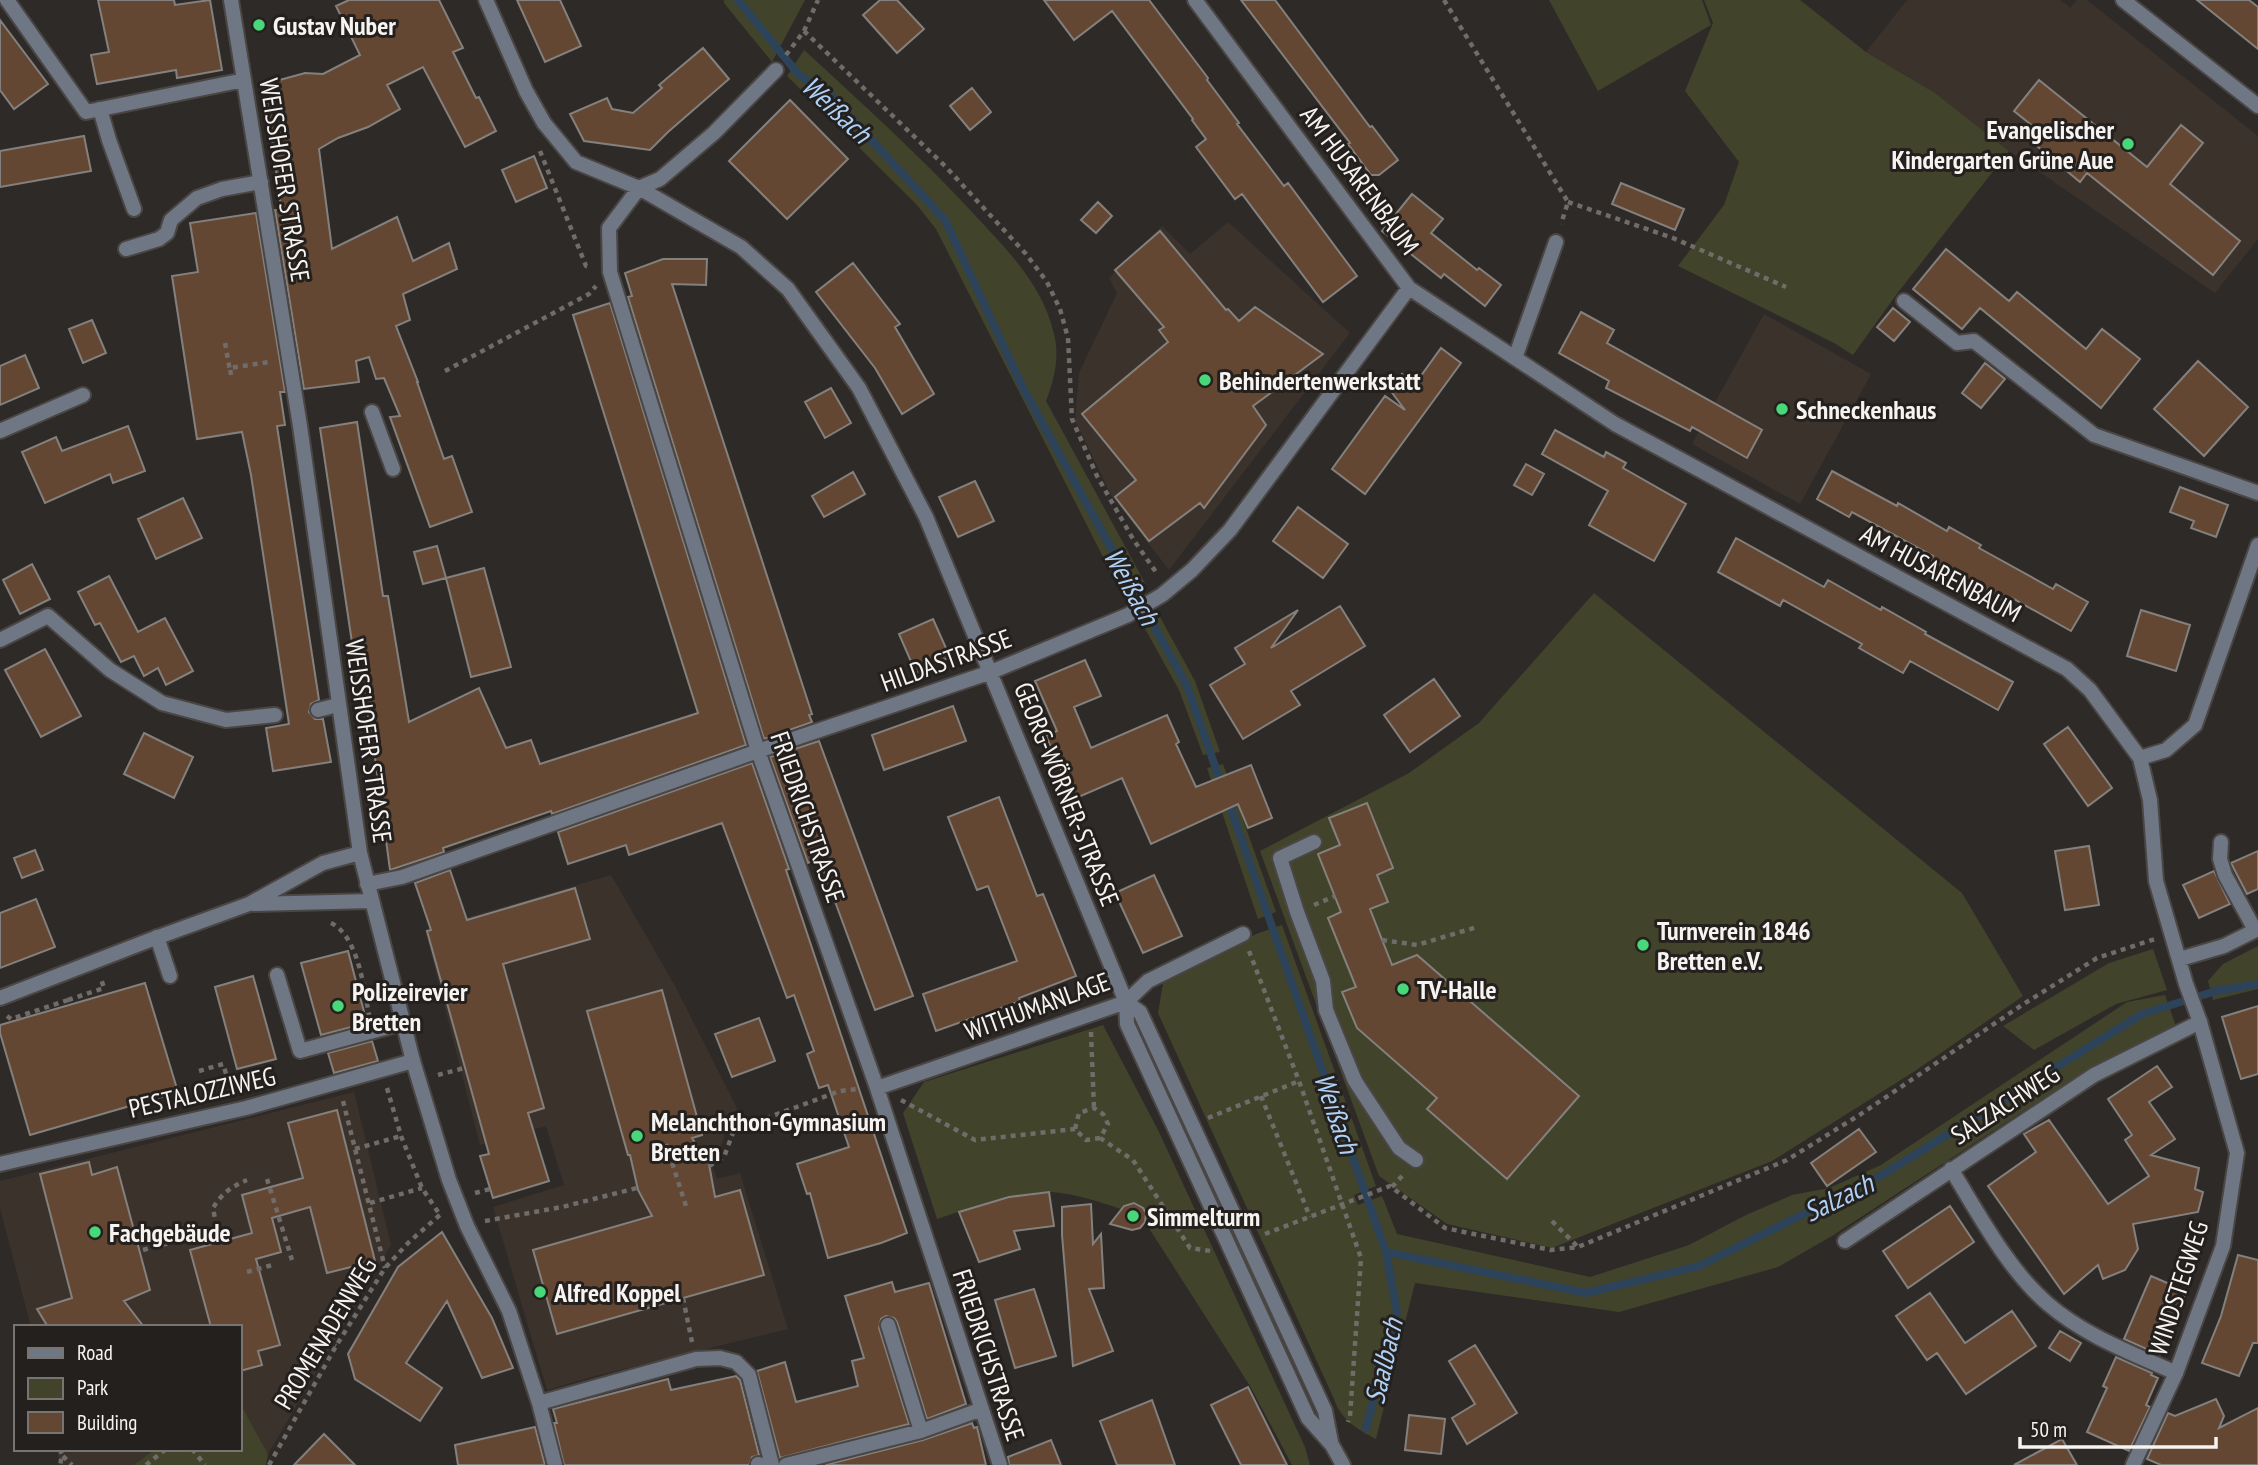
<svg xmlns="http://www.w3.org/2000/svg" width="2258" height="1465" viewBox="0 0 2258 1465" font-family="'PT Sans Narrow',sans-serif">
	<style>
		.built { fill: #3b322c }
		.green { fill: #42432b }
		.lines { fill: none; stroke-linecap: round; stroke-linejoin: round }
		.stream { stroke: #2c435a; stroke-width: 8 }
		.building { fill: #634732; stroke: #84807d; stroke-width: 2 }
		.service-casing { stroke: #4a4644; stroke-width: 18 }
		.minor-casing { stroke: #4a4644; stroke-width: 18 }
		.path { stroke: #706c6a; stroke-width: 4.5; stroke-dasharray: 5 5; stroke-linecap: butt }
		.service { stroke: #6f7784; stroke-width: 14 }
		.minor { stroke: #6f7784; stroke-width: 14 }
		.poi-dot { fill: #48d779; stroke: #24201e; stroke-width: 2.5 }
		.labels { text-anchor: middle; dominant-baseline: central; stroke-width: 6; stroke-linejoin: round; paint-order: stroke }
		.poi-label { font-size: 26px; font-weight: bold; fill: #f6f3f1; stroke: #24201e; text-anchor: start }
		.street-label { font-size: 26px; fill: #f6f3f1; stroke: #24201e }
		.water-label { font-size: 28px; font-style: italic; fill: #afd1f7; stroke: #24201e }
	</style>
	<rect width="100%" height="100%" fill="#2e2a28"/>
	<!-- built -->
	<path class="built" d="M1907 0H2060L2070 8 2077 0H2087L2258 136V239L2215 293 2009 151 1935 93 1866 52Z
		M1228 222 1350 333 1169 570 1111 495 1075 420 1079 373 1117 293 1109 278 1162 226 1190 254Z
		M1764 314 1871 374 1800 504 1692 444Z
		M611 875 674 984 742 1118 725 1124 724 1139 720 1148 709 1156 717 1179 740 1173 788 1329 595 1376 547 1390 493 1207 564 1185 546 1126 480 1145 425 930Z
		M354 1092 391 1245 268 1454 240 1403V1327H31L0 1208V1181Z
		M57 1449H155L134 1465H60Z"/>
	<!-- green -->
	<path class="green" d="M724 0H805L772 62 724 3Z
		M1549 0H1702L1711 25 1598 91Z
		M1704 0H1800L1866 52 1935 93 2009 151 1896 295 1853 355 1834 343 1678 266 1724 205 1739 162 1685 91 1713 23Z
		M804 50C862 103 919 155 972 212 1006 249 1042 283 1054 334 1060 356 1054 381 1046 401L1145 583 1123 596 936 229 917 205 787 76Z
		M1594 593 1962 893 2023 996 1915 1071 1772 1161 1552 1248 1447 1224 1379 1176 1260 851 1409 773 1479 723Z
		M1160 617 1195 681 1220 752 1203 755 1179 690 1144 627Z
		M1223 764 1276 912 1258 919 1207 768Z
		M1282 925 1376 1186 1354 1195 1358 1205 1382 1196 1397 1234 1590 1277 1689 1245 1744 1216 1792 1195 1829 1188 1881 1165 2127 1002 2165 995 2176 1026 2085 1071 1832 1236 1778 1267 1619 1312 1415 1283 1376 1439C1357 1429 1341 1420 1334 1399L1158 1013 1163 983 1256 934Z
		M2258 946V989L2213 1000 2208 981 2223 964Z
		M2153 949 2167 990 2116 1004 2034 1050 2003 1026 2109 963Z
		M1103 1025 1159 1132 1305 1447 1310 1465H1292L1250 1386 1145 1222C1147 1213 1144 1209 1137 1204H1127L1121 1209C1100 1202 1070 1192 1047 1192 1010 1193 972 1208 937 1219L903 1113 924 1082Z
		M240 1403 268 1454 266 1465H134L155 1449H240Z"/>
	<g class="lines">
		<!-- stream -->
		<path class="stream" d="M738 0 799 75 831 96 945 220 1023 388 1187 686 1222 786
			M1227 798 1386 1252 1397 1312 1366 1428
			M1386 1252 1586 1293 1699 1266 1882 1175 2142 1014 2216 991 2258 984"/>
	</g>
	<!-- building -->
	<path class="building" d="M98 0H174L175 5 210 0 222 70 177 78 176 70 97 84 91 55 109 52Z
		M349 0H439L463 48 453 52 476 98 479 97 496 131 465 147 423 67 387 85 400 109 368 127 338 138 319 149 332 249 397 217 413 261 449 243 457 269 403 294 410 320 396 326 418 382H417L444 459 452 456 472 512 430 527 390 417 400 416 384 378 376 379 369 357 356 361 359 382 304 389 275 210 281 209 265 84 305 73 323 74 360 55 336 6Z
		M517 0H560L581 46 545 62Z
		M880 0H897L924 29 897 53 863 15Z
		M1044 0H1149L1208 78 1207 80 1239 123 1237 124 1284 186 1288 183 1357 276 1323 302 1242 194 1235 199 1196 147 1206 139 1192 120 1193 119 1112 11 1074 40Z
		M1241 0H1275L1370 127 1372 126 1398 160 1379 175H1371L1348 144 1350 143Z
		M2197 0H2249L2258 7V49Z
		M0 20 48 84 14 109 0 90Z
		M703 48 729 79 668 132 650 150 584 141 570 114 607 98 612 109 633 113 662 88 659 85Z
		M2039 80 2147 167 2181 125 2203 143 2170 184 2240 241 2213 275 2087 173 2080 182 2031 141 2039 131 2014 111Z
		M972 88 991 112 970 130 950 106Z
		M790 100 848 159 787 219 729 161Z
		M84 136 91 171 0 187V151Z
		M534 156 547 188 516 202 502 170Z
		M1621 183 1684 209 1675 230 1612 204Z
		M1412 194 1443 219 1431 233 1477 270 1479 268 1501 285 1485 306 1444 274 1441 278 1382 231Z
		M1098 202 1112 216 1096 233 1081 220Z
		M256 213 285 392H280L285 425 277 426 319 700 311 704 309 712 315 719H323L331 762 273 771 266 728 289 724 251 475 242 432 197 439 172 276 198 272 190 223Z
		M1160 231 1226 310 1228 309 1239 321 1255 307 1323 354 1253 406 1266 425 1204 508 1200 503 1149 541 1115 497 1136 480 1082 414 1168 342 1159 330 1164 327 1115 270Z
		M1946 249 2009 301 2017 292 2086 349 2102 329 2140 359 2101 408 1980 308 1962 329 1913 289Z
		M663 259H707L706 285 672 284 812 714 809 715 812 722 764 739 628 297 632 296 625 273Z
		M853 263 900 324 895 327 934 394 902 414 875 368 816 292Z
		M610 303 746 745 552 814 551 811 443 848 444 852 390 870 371 728 354 656 320 428 357 422 383 596H388L409 722 479 688 506 748 531 740 540 764 698 713 573 315Z
		M1893 308 1910 322 1894 341 1877 327Z
		M1581 312 1614 330 1607 343 1762 430 1747 458 1692 427 1690 431 1606 388 1609 381 1559 353Z
		M92 320 106 353 83 363 69 329Z
		M1441 348 1461 363 1365 494 1332 469 1385 396 1405 410 1390 390 1402 374 1415 384Z
		M25 355 39 388 0 405V366Z
		M2198 361 2248 407 2204 456 2154 409Z
		M1985 363 2005 379 1981 408 1962 393Z
		M831 388 851 423 825 438 805 402Z
		M128 426 145 471 113 483 110 474 45 503 22 452 56 437 62 451Z
		M1555 430 1604 457 1606 452 1626 463 1623 468 1686 504 1654 561 1589 525 1608 491 1542 454Z
		M1526 464 1544 474 1532 495 1514 485Z
		M1832 471 1897 506 1898 503 1947 531 1949 527 1981 545 1979 548 2053 589 2056 584 2088 602 2071 631 2012 598 2009 604 1931 560 1933 556 1852 512 1849 517 1817 499Z
		M853 472 865 494 824 517 812 496Z
		M975 481 994 521 958 537 939 497Z
		M2180 487 2228 505 2216 537 2191 528 2194 521 2170 512Z
		M183 498 202 538 156 559 138 519Z
		M1298 507 1348 544 1323 578 1273 541Z
		M1736 538 1824 587 1828 580 1881 610 1882 607 1926 632 1925 634 2013 682 1998 710 1910 661 1903 673 1859 648 1862 644 1783 600 1780 606 1718 572Z
		M437 546 446 578 423 584 414 552Z
		M32 564 50 599 20 614 3 580Z
		M484 568 511 667 471 677 446 578Z
		M109 576 138 632 165 618 193 671 166 685 158 668 144 676 134 656 121 662 100 623 95 625 78 592Z
		M1340 606 1365 646 1291 691 1300 705 1243 739 1210 685 1245 664 1235 648 1298 610 1271 648Z
		M2141 610 2190 625 2176 671 2127 656Z
		M933 619 950 657 916 673 899 634Z
		M45 649 81 716 41 737 5 670Z
		M1085 660 1101 696 1074 707 1091 748 1167 715 1179 742 1176 744 1196 787 1251 765 1272 818 1248 828 1238 804 1151 844 1122 778 1074 799 1046 736 1057 731 1035 681Z
		M1434 679 1460 716 1410 752 1384 715Z
		M953 706 966 741 884 770 872 735Z
		M2068 727 2112 788 2088 806 2044 744Z
		M144 733 193 757 174 798 124 774Z
		M819 741 913 996 875 1010 819 858 808 863 770 757Z
		M752 763 789 869 786 870 907 1233 881 1243 828 1258 810 1193 807 1194 797 1164 849 1147 828 1085 819 1088 807 1054 814 1051 794 995 787 998 722 823 629 855 626 845 568 864 558 832Z
		M999 797 1037 896 1043 894 1076 976 1019 998 1020 1001 936 1031 923 994 1017 961 988 886 977 890 948 817Z
		M1367 803 1393 868 1377 875 1388 902 1370 909 1392 965 1417 955 1579 1096 1507 1179 1427 1109 1437 1098 1357 1028 1342 992 1356 987 1328 918 1341 912 1318 854 1340 845 1329 818Z
		M2089 846 2099 905 2065 910 2055 851Z
		M35 850 43 870 22 878 14 858Z
		M2258 851V889L2247 894 2231 863Z
		M450 870 467 920 575 888 590 939 503 964 544 1108 528 1113 549 1181 493 1198 480 1156 489 1154 427 931 431 930 415 883Z
		M2214 871 2230 904 2199 918 2183 885Z
		M1154 875 1182 936 1143 953 1115 893Z
		M36 899 55 947 0 968V913Z
		M348 951 367 1023 321 1035 301 963Z
		M253 976 276 1059 237 1069 215 987Z
		M145 983 178 1092 30 1135 0 1033V1025Z
		M662 990 702 1135 692 1138 709 1164 715 1197 740 1190 764 1275 557 1334 533 1250 652 1216 638 1190 630 1155H628L587 1011Z
		M2258 1006V1074L2241 1079 2222 1017Z
		M759 1018 775 1061 732 1077 715 1034Z
		M372 1041 378 1061 334 1073 328 1053Z
		M2157 1066 2172 1087 2149 1102 2175 1139 2151 1155 2199 1168 2195 1189 2203 1192 2198 1212 2133 1224 2138 1249 2125 1270 2103 1279 2098 1265 2064 1294 1988 1186 2036 1152 2024 1134 2049 1120 2108 1204 2149 1176 2125 1140 2132 1135 2108 1099Z
		M337 1110 375 1261 327 1273 310 1207 272 1218 281 1252 256 1259 280 1345 258 1351 262 1365 240 1371V1327H211L190 1250 252 1233 242 1195 303 1178 288 1123Z
		M1859 1129 1876 1152 1827 1186 1811 1163Z
		M89 1162 92 1175 117 1167 150 1290 124 1301 144 1327H48L37 1309 72 1298 40 1174Z
		M1049 1192 1054 1226 1014 1231 1020 1249 979 1262 959 1212 1009 1197Z
		M1134 1203 1143 1208 1146 1213 1145 1222 1140 1228 1132 1230 1110 1224 1124 1206Z
		M1091 1204 1093 1244 1101 1234 1104 1288 1089 1289 1113 1351 1073 1366 1062 1235V1207Z
		M1950 1206 1974 1242 1908 1288 1883 1251Z
		M442 1232 492 1318 513 1368 482 1378 447 1301 406 1363 442 1388 420 1421 355 1379 348 1354 398 1267Z
		M2238 1255 2258 1260V1343H2253L2239 1376 2202 1363 2221 1316Z
		M2151 1276 2186 1291 2160 1355 2124 1339Z
		M892 1282 895 1292 929 1283 966 1404 927 1419 897 1322 894 1318 886 1316 881 1319 879 1328 909 1424 780 1458 757 1371 785 1362 796 1402 858 1386 852 1361 864 1358 845 1296Z
		M1034 1289 1056 1356 1015 1368 995 1300Z
		M1930 1293 1965 1343 2012 1311 2036 1346 1966 1394 1937 1353 1927 1360 1896 1316Z
		M2060 1331 2081 1343 2070 1361 2049 1348Z
		M1475 1345 1517 1413 1467 1444 1452 1418 1475 1404 1449 1361Z
		M2116 1357 2152 1373 2151 1375 2158 1378 2146 1405 2150 1407 2129 1451 2087 1432 2107 1388 2103 1386Z
		M736 1376 740 1380 759 1455 752 1457 749 1465H564L554 1423H557L553 1409 668 1379 671 1390Z
		M1248 1387 1287 1465H1241L1211 1405Z
		M2216 1399 2224 1416 2219 1428 2258 1408V1465H2161L2147 1459 2168 1413 2175 1416Z
		M1152 1400 1175 1465H1117L1100 1421Z
		M1409 1415 1445 1419 1441 1454 1405 1450Z
		M972 1423 974 1428 977 1427 986 1465H825L923 1440Z
		M535 1427 545 1465H458L455 1445Z
		M324 1434 355 1465H294Z
		M2062 1439 2077 1465H2014Z
		M1051 1440 1061 1465H1009L1008 1457Z"/>
	<g class="lines">
		<defs>
			<path id="service" d="M100 109 109 140 134 209
				M126 249 159 239 167 233 171 220 197 198 222 189 261 182
				M1904 301 1957 343 1974 341 2094 435 2258 493
				M1515 358 1556 242
				M372 412 393 469
				M0 640 48 616 110 670 162 703 226 720 275 715
				M318 710 338 705
				M1314 842 1280 858 1297 912 1323 981 1326 1010 1355 1081 1399 1148 1416 1160
				M2221 842 2220 859 2225 875 2255 930
				M157 937 170 976
				M277 975 300 1051 403 1023
				M0 1164 246 1108 413 1061
				M1951 1169C1979 1214 2008 1270 2048 1304 2085 1336 2132 1353 2176 1373
				M1845 1241 2094 1075 2200 1022
				M758 1464 762 1465"/>
			<path id="minor" d="M7 0 86 112 244 80
				M231 0 300 426 360 853 413 1061 449 1180 467 1226 509 1311 539 1403 555 1465
				M486 0 526 91 544 123 576 162 639 188 741 247 788 289 859 388 926 517 1126 1002 1127 1024 1308 1418 1332 1445 1343 1465
				M1195 0 1409 288 1615 424 2067 669 2090 690 2140 758 2150 800 2156 881 2186 984 2200 1022 2237 1153 2223 1246 2176 1373 2133 1465
				M2123 0 2258 106
				M776 70 714 133 660 179 639 188 609 228 610 272 758 751 877 1088 1000 1465
				M0 431 83 395
				M2140 758 2166 750 2195 725 2258 545
				M367 884 402 877 758 751 991 672 1128 615 1162 595 1192 570 1230 530 1409 288
				M254 904 371 901
				M2180 959 2224 946 2258 929
				M0 998 150 940 249 904 323 863 360 853
				M1126 1002 1140 1012 1325 1411 1331 1442
				M877 1088 1126 1002 1148 981 1243 934
				M888 1325 921 1431
				M539 1403 696 1359 720 1358 736 1362 749 1375 772 1465
				M786 1465 921 1431 982 1409"/>
		</defs>
		<!-- service casing -->
		<use href="#service" class="service-casing"/>
		<!-- minor casing -->
		<use href="#minor" class="minor-casing"/>
		<!-- path -->
		<path class="path" d="M1444 0 1568 202 1561 224
			M804 31 945 166 1026 254 1047 282 1060 309 1068 338 1072 419 1097 476 1133 539 1158 575
			M786 55 804 31 818 0
			M540 151 586 266 590 267
			M1568 202 1673 238 1786 287
			M225 343 230 371
			M445 371 589 294 596 286
			M231 375 230 368 269 362
			M1314 905 1335 896
			M331 923C358 936 364 988 369 1015
			M1382 940 1417 945 1477 927
			M1249 951 1299 1081 1361 1258 1350 1416 1348 1422
			M68 1000 104 988 101 979
			M7 1016 11 1019 68 1000 69 1005
			M1091 1032 1094 1108
			M199 1071 223 1064 232 1093
			M438 1075 464 1068
			M387 1088 401 1136 422 1188 438 1212
			M1261 1096 1310 1217
			M901 1100 975 1140 1075 1129
			M343 1101 385 1268
			M1208 1118 1299 1081
			M1100 1138 1086 1140 1075 1129 1079 1113 1094 1108 1103 1114 1108 1124 1100 1138 1133 1160 1190 1248 1211 1251
			M666 1144 686 1206
			M355 1149 401 1136
			M709 1166 724 1157 734 1130 840 1091 857 1089
			M267 1179 292 1260
			M1392 1187 1403 1175
			M475 1193 490 1189
			M370 1203 422 1188
			M485 1221 562 1207 637 1188
			M1552 1221 1578 1247
			M217 1230 224 1228
			M1265 1234 1390 1186 1445 1228 1551 1250 1578 1247 1787 1160 1861 1114 2022 1005 2097 958 2155 939
			M143 1250 217 1230 213 1208C222 1193 231 1187 247 1180
			M247 1272 276 1264
			M683 1298 692 1342
			M317 1337 336 1346
			M60 1449 62 1455 60 1465
			M192 1449 205 1465
			M63 1456 72 1465
			M146 1465 166 1449
			M269 1465 336 1346 385 1268 409 1242 441 1214"/>
		<!-- service -->
		<use href="#service" class="service"/>
		<!-- minor -->
		<use href="#minor" class="minor"/>
	</g>
	<!-- markers -->
	<g class="poi-dot">
		<circle cx="259" cy="25" r="7"/>
		<circle cx="2128" cy="144" r="7"/>
		<circle cx="1205" cy="380" r="7"/>
		<circle cx="1782" cy="409" r="7"/>
		<circle cx="1643" cy="945" r="7"/>
		<circle cx="1403" cy="989" r="7"/>
		<circle cx="338" cy="1006" r="7"/>
		<circle cx="637" cy="1136" r="7"/>
		<circle cx="1133" cy="1216" r="7"/>
		<circle cx="95" cy="1232" r="7"/>
		<circle cx="540" cy="1292" r="7"/>
	</g>
	<g class="labels">
		<!-- poi labels -->
		<g class="poi-label">
			<text x="273" y="25">Gustav Nuber</text>
			<text x="2114" y="129" text-anchor="end">Evangelischer<tspan x="2114" dy="30">Kindergarten Grüne Aue</tspan></text>
			<text x="1219" y="380">Behindertenwerkstatt</text>
			<text x="1796" y="409">Schneckenhaus</text>
			<text x="1657" y="930">Turnverein 1846<tspan x="1657" dy="30">Bretten e.V.</tspan></text>
			<text x="1417" y="989">TV-Halle</text>
			<text x="352" y="991">Polizeirevier<tspan x="352" dy="30">Bretten</tspan></text>
			<text x="651" y="1121">Melanchthon-Gymnasium<tspan x="651" dy="30">Bretten</tspan></text>
			<text x="1147" y="1216">Simmelturm</text>
			<text x="109" y="1232">Fachgebäude</text>
			<text x="554" y="1292">Alfred Koppel</text>
		</g>
		<!-- street labels -->
		<g class="street-label">
			<text transform="translate(285 180) rotate(81)">WEISSHOFER STRASSE</text>
			<text transform="translate(1360 180) rotate(53)">AM HUSARENBAUM</text>
			<text transform="translate(1941 573) rotate(28)">AM HUSARENBAUM</text>
			<text transform="translate(946 660) rotate(-20)">HILDASTRASSE</text>
			<text transform="translate(369 741) rotate(82)">WEISSHOFER STRASSE</text>
			<text transform="translate(1067 794) rotate(68)">GEORG-WÖRNER-STRASSE</text>
			<text transform="translate(808 817) rotate(71)">FRIEDRICHSTRASSE</text>
			<text transform="translate(1037 1006) rotate(-20)">WITHUMANLAGE</text>
			<text transform="translate(202 1092) rotate(-13)">PESTALOZZIWEG</text>
			<text transform="translate(2005 1104) rotate(-33)">SALZACHWEG</text>
			<text transform="translate(2178 1288) rotate(-72)">WINDSTEGWEG</text>
			<text transform="translate(325 1333) rotate(-59)">PROMENADENWEG</text>
			<text transform="translate(989 1355) rotate(72)">FRIEDRICHSTRASSE</text>
		</g>
		<!-- water labels -->
		<g class="water-label">
			<text transform="translate(837 109) rotate(43)">Weißach</text>
			<text transform="translate(1132 586) rotate(61)">Weißach</text>
			<text transform="translate(1337 1113) rotate(71)">Weißach</text>
			<text transform="translate(1838 1197) rotate(-26)">Salzach</text>
			<text transform="translate(1383 1361) rotate(-77)">Saalbach</text>
		</g>
	</g>
	<!-- legend -->
	<rect x="14" y="1325" width="228" height="126" fill="#24201e" stroke="#787472" stroke-width="2"/>
	<rect x="28" y="1348" width="35" height="10" fill="#6f7784" stroke="#787472" stroke-width="2"/>
	<text x="77" y="1360" font-size="21" fill="#f6f3f1">Road</text>
	<rect x="28" y="1378" width="35" height="21" fill="#42432b" stroke="#787472" stroke-width="2"/>
	<text x="77" y="1395" font-size="21" fill="#f6f3f1">Park</text>
	<rect x="28" y="1412" width="35" height="21" fill="#634732" stroke="#787472" stroke-width="2"/>
	<text x="77" y="1430" font-size="21" fill="#f6f3f1">Building</text>
	<!-- scale -->
	<path d="M2020 1437v10h196v-10" fill="none" stroke="#f6f3f1" stroke-width="3.5"/>
	<text x="2030" y="1437" font-size="21" fill="#f6f3f1" stroke="#24201e" stroke-width="5" paint-order="stroke">50 m</text>
</svg>
